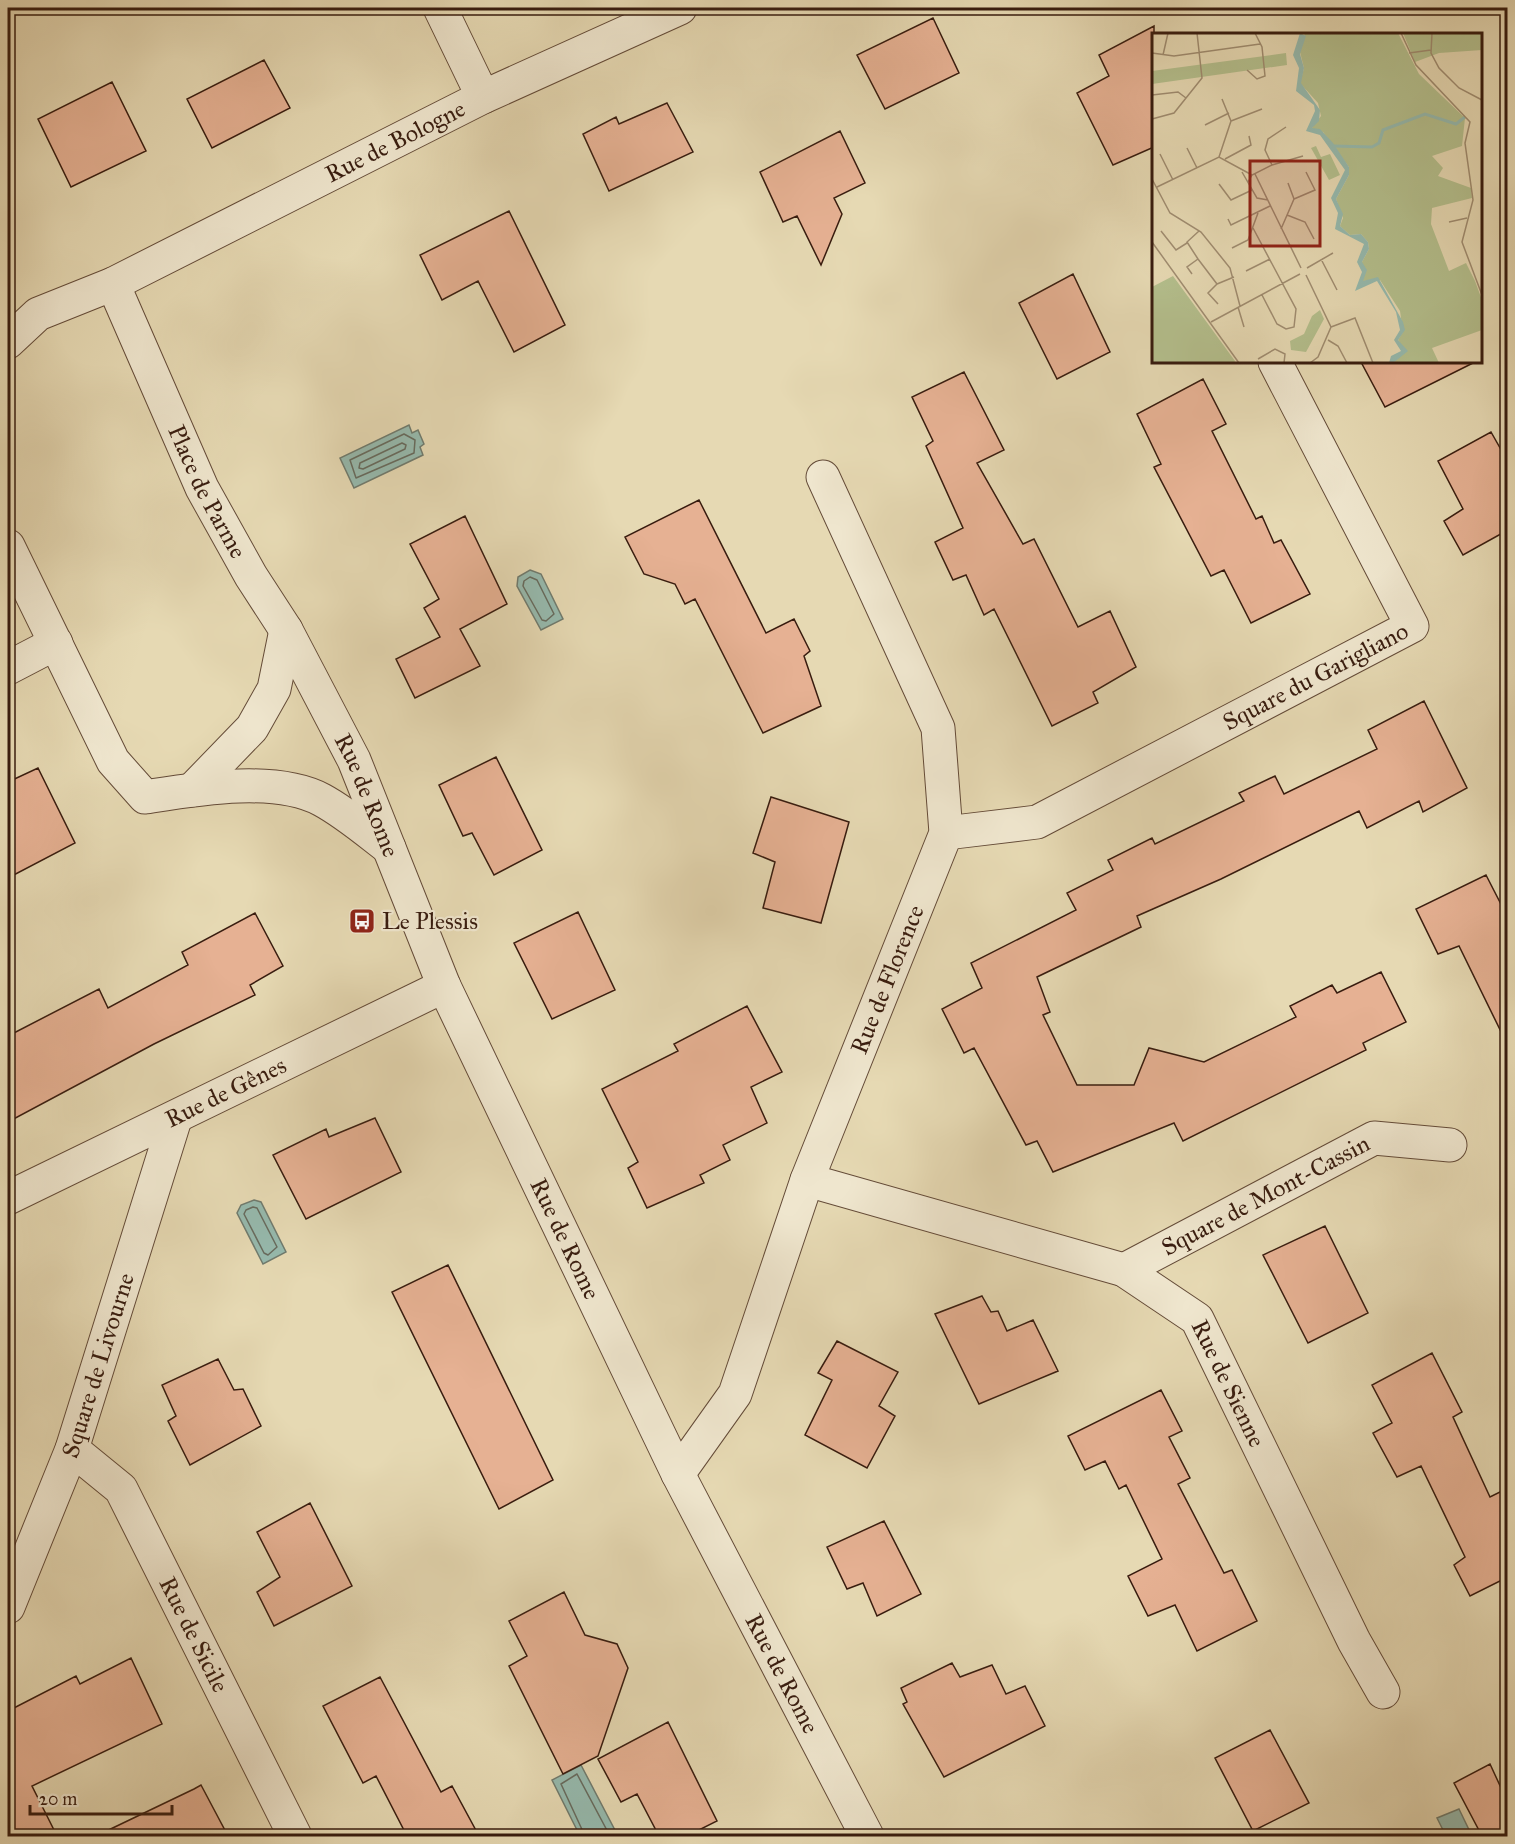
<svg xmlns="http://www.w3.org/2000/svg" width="1515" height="1844" viewBox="0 0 1515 1844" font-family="'IM FELL Great Primer',serif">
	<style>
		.water { fill: #96baae; stroke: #707b6e; stroke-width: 1.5 }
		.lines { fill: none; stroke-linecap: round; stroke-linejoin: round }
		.shore { stroke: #676b5e; stroke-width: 1.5 }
		.building { fill: #e6b193; stroke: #381c0f; stroke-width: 1.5 }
		.minor-casing { stroke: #644b38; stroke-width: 35 }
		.minor { stroke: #efe6ce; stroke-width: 33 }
		.labels { text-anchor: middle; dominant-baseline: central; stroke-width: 4.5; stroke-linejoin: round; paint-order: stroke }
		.street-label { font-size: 24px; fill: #381c0f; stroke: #efe6ce }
		.poi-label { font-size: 24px; fill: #381c0f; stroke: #efe6ce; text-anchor: start }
		.inset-river { fill: none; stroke: #96baae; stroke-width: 3 }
		.inset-road { fill: none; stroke: #a08d71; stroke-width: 1.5 }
		.view { fill: #8f2418; fill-opacity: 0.15; stroke: #8f2418; stroke-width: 3 }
		.inset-edge { fill: none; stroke: #381c0f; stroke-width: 3 }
	</style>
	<rect width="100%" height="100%" fill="#e6d9b3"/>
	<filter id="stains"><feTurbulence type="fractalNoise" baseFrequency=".00333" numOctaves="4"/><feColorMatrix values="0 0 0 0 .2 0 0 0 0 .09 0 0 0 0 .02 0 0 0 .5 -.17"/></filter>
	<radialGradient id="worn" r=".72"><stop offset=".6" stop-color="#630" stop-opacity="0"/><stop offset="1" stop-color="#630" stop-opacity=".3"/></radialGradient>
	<!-- water -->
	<path class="water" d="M409 425 412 433 418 430 424 444 420 447 423 455 354 488 340 458Z
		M530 570 541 574 563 619 541 630 517 586 518 577Z
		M254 1200 261 1202 286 1252 263 1264 237 1213 241 1205Z
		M581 1765 617 1834 580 1836 552 1780Z
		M1459 1809 1472 1836H1446L1437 1818Z"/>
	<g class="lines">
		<!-- shore -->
		<path class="shore" d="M404 434 415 440 414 453 356 478 350 460Z
			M402 443 406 445 405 449 363 469 359 468 360 463Z
			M530 577 537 580 554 614 546 621 542 620 523 586 524 581Z
			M253 1207 257 1208 277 1247 268 1255 264 1253 244 1214 246 1210Z
			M585 1836 561 1784 577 1774 610 1836"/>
	</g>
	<!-- building -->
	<path class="building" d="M933 18 959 73 885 109 857 55Z
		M1154 26V147L1113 165 1077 93 1109 76 1099 55Z
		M264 60 290 108 212 148 187 99Z
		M112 82 146 151 71 187 38 119Z
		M667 103 693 152 609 191 583 134 616 117 619 124Z
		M840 131 865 183 834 198 842 214 821 265 797 216 783 222 760 172Z
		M509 211 565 325 514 352 478 281 442 300 420 255Z
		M1073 274 1110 352 1057 379 1019 303Z
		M1361 362H1475L1385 407Z
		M964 372 1004 450 977 463 1023 544 1034 539 1078 627 1110 611 1136 667 1093 692 1098 703 1052 726 994 609 984 615 966 575 953 580 935 542 963 528 926 446 933 441 912 397Z
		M1203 379 1226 424 1212 431 1256 519 1262 516 1274 543 1281 540 1310 594 1251 623 1224 570 1211 576 1154 467 1161 464 1137 414Z
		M1491 432 1508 462V530L1463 555 1444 521 1463 509 1438 461Z
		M699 500 766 633 794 619 810 651 804 656 821 706 763 733 695 599 685 604 675 584 644 574 625 537Z
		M465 516 507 604 460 629 480 666 415 698 396 659 440 637 424 608 439 599 410 544Z
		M1424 701 1467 788 1423 812 1419 801 1367 828 1359 811 1221 879 1137 916 1141 927 1037 977 1050 1012 1043 1015 1077 1085H1134L1149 1048 1204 1062 1296 1017 1290 1006 1332 985 1337 993 1381 972 1406 1022 1363 1043 1366 1050 1183 1141 1174 1123 1053 1172 1037 1141 1026 1145 974 1048 964 1053 942 1009 982 988 971 963 1076 910 1067 893 1113 870 1108 860 1152 838 1155 844 1244 801 1239 793 1275 776 1284 794 1377 749 1368 730Z
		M496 757 542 850 494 875 472 833 463 836 439 785Z
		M38 768 75 843 8 878V782Z
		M771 797 849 822 821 923 763 908 775 862 753 853Z
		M1486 875 1508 918V1046L1459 946 1438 954 1416 909Z
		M578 912 615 990 552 1019 514 943Z
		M255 913 283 966 250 985 255 995 154 1044 8 1122V1036L99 989 108 1008 188 965 182 952Z
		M747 1006 782 1072 751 1087 767 1123 723 1145 730 1160 700 1175 704 1183 647 1208 628 1168 638 1162 602 1089 678 1051 674 1044Z
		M375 1118 401 1172 306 1219 273 1155 326 1129 329 1137Z
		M1325 1226 1368 1313 1308 1343 1263 1255Z
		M448 1265 553 1480 499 1509 392 1292Z
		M982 1296 991 1312 998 1311 1007 1331 1033 1320 1058 1371 979 1404 935 1314Z
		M837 1341 898 1372 879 1406 895 1416 867 1468 805 1435 832 1380 818 1373Z
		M1432 1353 1462 1412 1453 1417 1490 1497 1508 1488V1577L1470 1596 1454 1565 1465 1557 1421 1466 1397 1477 1373 1433 1392 1423 1372 1385Z
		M218 1359 234 1390 243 1389 261 1426 190 1465 168 1421 176 1416 162 1385Z
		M1161 1390 1182 1431 1169 1437 1190 1478 1178 1484 1224 1573 1232 1570 1257 1621 1197 1651 1175 1605 1148 1616 1128 1576 1162 1559 1126 1485 1119 1489 1105 1461 1085 1470 1068 1436Z
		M310 1503 352 1586 274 1626 257 1592 280 1577 257 1532Z
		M884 1521 921 1594 877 1616 863 1583 847 1589 827 1547Z
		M564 1592 585 1635 617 1644 628 1668 598 1756 563 1774 509 1666 527 1656 509 1621Z
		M131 1658 162 1724 32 1786 57 1836H8V1711L76 1676 80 1684Z
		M952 1663 960 1677 992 1665 1006 1694 1025 1686 1045 1726 944 1777 903 1704 907 1702 901 1688Z
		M380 1677 441 1792 452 1786 479 1836H407L376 1776 363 1783 323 1706Z
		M668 1722 717 1821 687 1836H659L637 1794 621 1802 598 1759Z
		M1270 1730 1309 1803 1253 1831 1215 1758Z
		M1490 1764 1508 1803V1836H1482L1454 1783Z
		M201 1785 228 1836H96L194 1789Z"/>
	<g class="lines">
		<defs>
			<g id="minor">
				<path d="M440 8 483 97"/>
				<path id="s1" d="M113 284 202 488 251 576 286 630 354 760 444 986 678 1474 867 1836"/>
				<path id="s2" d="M8 342 38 314 113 284 483 97 680 8"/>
				<path d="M8 546 113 761 145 797C196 789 275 775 322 800 346 813 368 832 389 848"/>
				<path d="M8 668 56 643"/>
				<path d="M192 790 252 728 274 689 286 630"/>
				<path id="s3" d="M946 833 1037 822 1412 626 1275 362"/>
				<path id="s4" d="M807 1180 1124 1270 1197 1319 1354 1641 1383 1692"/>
				<path id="s5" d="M8 1198 444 986"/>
				<path id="s6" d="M1124 1270 1374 1138 1450 1145"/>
				<path id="s7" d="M72 1449 121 1489 295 1836"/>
				<path id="s8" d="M678 1474 735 1394 807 1180 946 833 938 728 823 477"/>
				<path id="s9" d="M8 1607 72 1449 175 1119"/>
			</g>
		</defs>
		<!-- minor casing -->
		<use href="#minor" class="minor-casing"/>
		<!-- minor -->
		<use href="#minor" class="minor"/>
	</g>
	<!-- icons -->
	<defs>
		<symbol id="bus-square" viewBox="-11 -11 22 22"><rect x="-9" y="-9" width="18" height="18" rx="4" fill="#8f2418" stroke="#efe6ce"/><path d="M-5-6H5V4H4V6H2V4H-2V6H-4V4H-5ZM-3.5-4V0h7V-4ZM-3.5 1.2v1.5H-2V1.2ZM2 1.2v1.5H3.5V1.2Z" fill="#fff"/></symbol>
	</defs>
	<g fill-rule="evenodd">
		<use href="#bus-square" x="347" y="906" width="30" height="30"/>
	</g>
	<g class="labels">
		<!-- street labels -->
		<g class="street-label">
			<text stroke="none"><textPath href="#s2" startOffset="438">Rue de Bologne</textPath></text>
			<text stroke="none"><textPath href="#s1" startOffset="228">Place de Parme</textPath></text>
			<text stroke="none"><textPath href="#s3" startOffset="406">Square du Garigliano</textPath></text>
			<text stroke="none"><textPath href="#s1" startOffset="572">Rue de Rome</textPath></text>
			<text stroke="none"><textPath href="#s8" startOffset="540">Rue de Florence</textPath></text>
			<text stroke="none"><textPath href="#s5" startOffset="242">Rue de Gênes</textPath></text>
			<text stroke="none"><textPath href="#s6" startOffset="160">Square de Mont-Cassin</textPath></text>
			<text stroke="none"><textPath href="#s1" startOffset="1058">Rue de Rome</textPath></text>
			<text stroke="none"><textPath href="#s9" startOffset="258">Square de Livourne</textPath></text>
			<text stroke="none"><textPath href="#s4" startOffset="489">Rue de Sienne</textPath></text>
			<text stroke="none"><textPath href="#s7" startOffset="226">Rue de Sicile</textPath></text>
			<text stroke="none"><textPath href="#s1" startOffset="1544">Rue de Rome</textPath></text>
		</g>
		<!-- poi labels -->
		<g class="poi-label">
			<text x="382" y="921">Le Plessis</text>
		</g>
	</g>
	<!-- overview -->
	<g transform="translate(1152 33)">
		<rect width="330" height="330" fill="#e6d9b3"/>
		<path d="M153 0H246L267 41 313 85 310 113 280 123 291 135 286 143 319 155 320 165 280 175 279 191 297 238 314 230 323 248 330 267V297L280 315 287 330H241L253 317 246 307 251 299 248 278 228 247 211 248 210 229 217 216 216 209 209 201 198 202 188 193 191 185 184 166 197 142V134L171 99 159 96 169 83 166 70 148 50 152 35 148 19ZM251 0H330V17L287 20 263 29ZM134 20 135 32 0 51V38ZM164 113 169 124 178 121 188 142 177 147 159 115ZM21 243 83 328 82 330H0V254ZM168 277 172 286 154 319 139 317 138 308 152 301 160 283Z" fill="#b4bf8d"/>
		<path d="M148 0 154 3 148 21 152 35 149 50 168 77 167 88 160 95 168 96 181 110 197 134V142L184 166 191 181 188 193 198 202 209 201 216 209 217 216 210 229 215 237 211 248 226 244 251 289 253 297 246 307 256 318 241 330H237L239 323 249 318 242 307 248 297 244 279 225 248 203 258 210 239 205 229 212 211 183 196 186 180 179 165 193 137 168 102 154 98 163 78 162 72 144 58 147 35 141 22Z" fill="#96baae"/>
		<path class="inset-river" d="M182 113 220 114 227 110 231 97 273 81 304 91 313 84"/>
		<path class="inset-road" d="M249 0 264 32 318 89 313 110 321 167 310 209 330 262M280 0 279 20 287 35 307 55 330 67M0 20 22 23 108 11M257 20 279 17M11 22 16 0M95 37 105 46 113 43 110 14 103 0M0 62 26 59 34 65M0 86 22 80 50 45 45 0M79 88 110 76M53 92 77 80M35 115 45 135M8 121 21 147M67 124 79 88 70 66M73 126 99 112 97 103M120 132 113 117 116 106 134 94M90 139 105 165 116 167M103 141 149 235M0 146 18 180 49 199 78 235 88 273M96 149 100 142 120 132 151 123M67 151 79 167 100 157M5 154 67 124 100 142M142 166 163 157 154 139M135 182 153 189 162 206M76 186 79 192 118 173M297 189 315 185M101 195 144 276 142 294 134 296 125 291 110 262M129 196 142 166 136 150M9 198 24 217 35 210M47 198 35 209 46 226 65 251 82 244M0 209 87 330M80 215 96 207 106 180M169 226 185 257M155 235 181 220M94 238 118 226M40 241 35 234 46 226M154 242 179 294 166 324 158 330M65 251 56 260 66 271M86 274 92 294M59 289 148 241M179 294 203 285 221 330M176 307 186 313 195 330M106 326 123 316 133 321 132 330"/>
		<path class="view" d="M98 128H168V213H98Z"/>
		<rect width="330" height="330" class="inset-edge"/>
	</g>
	<!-- margin -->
	<rect width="1515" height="1844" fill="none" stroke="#e6d9b3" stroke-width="30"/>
	<rect x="9" y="9" width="1497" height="1826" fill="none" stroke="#381c0f" stroke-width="3"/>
	<rect x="15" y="15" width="1485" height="1814" fill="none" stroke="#381c0f" stroke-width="1.5"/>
	<!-- scale -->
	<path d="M30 1805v9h142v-9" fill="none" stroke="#381c0f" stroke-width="3"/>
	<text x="39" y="1805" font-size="18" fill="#381c0f" stroke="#efe6ce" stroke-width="4.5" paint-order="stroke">20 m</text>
	<rect width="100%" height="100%" filter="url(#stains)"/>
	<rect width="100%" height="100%" fill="url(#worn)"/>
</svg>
